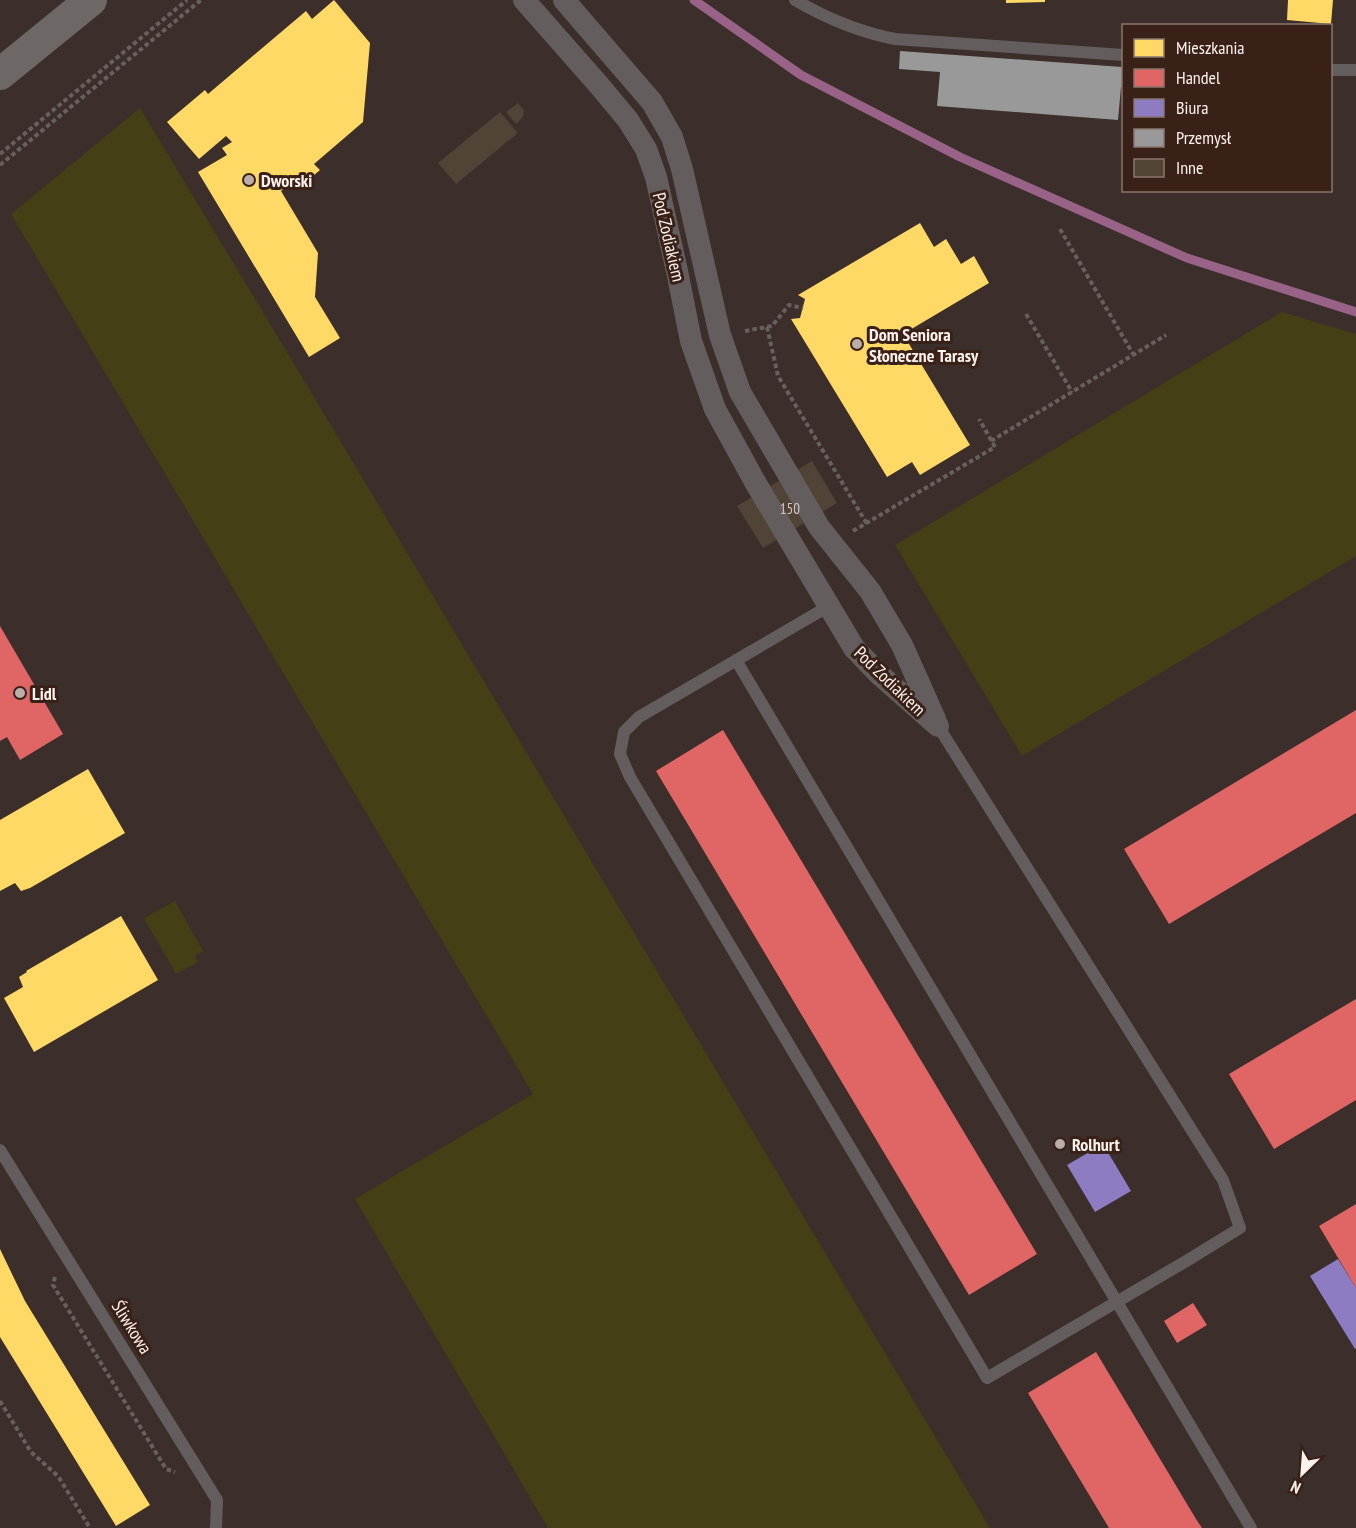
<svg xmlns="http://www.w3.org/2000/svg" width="1356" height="1528" viewBox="0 0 1356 1528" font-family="'PT Sans Narrow',sans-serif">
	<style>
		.green { fill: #443f15 }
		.homes { fill: #ffd966 }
		.shops { fill: #e06666 }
		.offices { fill: #8e7cc3 }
		.industry { fill: #999 }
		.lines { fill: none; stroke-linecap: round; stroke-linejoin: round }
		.stream { stroke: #996388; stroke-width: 9 }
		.building { fill: #514335 }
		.path { stroke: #67605f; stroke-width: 4; stroke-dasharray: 4.5 3; stroke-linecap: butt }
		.lane { stroke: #635e5d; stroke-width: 12 }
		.street { stroke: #635e5d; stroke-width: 22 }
		.secondary { stroke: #6d6766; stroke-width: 32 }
		.poi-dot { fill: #bbada9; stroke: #392118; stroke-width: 2 }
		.labels { text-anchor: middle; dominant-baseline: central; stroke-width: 6; stroke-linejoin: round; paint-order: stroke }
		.number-label { font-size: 15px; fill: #d4c6bf }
		.poi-label { font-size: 18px; font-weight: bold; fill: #fff2ed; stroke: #392118; text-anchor: start }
		.street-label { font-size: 18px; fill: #fff2ed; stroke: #392118 }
	</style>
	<rect width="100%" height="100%" fill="#3c2e2a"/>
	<!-- green -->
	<path class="green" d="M140 108C425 580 706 1055 990 1528H548L355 1199 533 1094 11 214Z
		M1282 312 1356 334V556L1022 756 895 545Z
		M175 901 203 951 195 956 198 962 176 974 144 918Z"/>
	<!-- homes -->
	<path class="homes" d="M334 0 370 43 363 122 314 164 320 170 305 183 299 176 281 191 318 253 315 297 340 338 309 357 198 172 227 155 222 148 232 142 226 136 199 159 167 122 205 90 208 94 306 11 312 19Z
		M1006 0H1045V2L1006 3Z
		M1288 0H1333L1331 24 1287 20Z
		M920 223 934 247 946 239 961 264 974 256 989 283 903 334 970 445 920 475 912 462 887 477 791 319 800 318 805 299 798 295Z
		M88 769 125 833 30 888 21 891 15 883 0 891V820Z
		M121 916 158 980 34 1052 4 998 23 987 19 977 27 972 26 971Z
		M0 1249 25 1301 150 1505 116 1526 0 1337Z"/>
	<!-- shops -->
	<path class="shops" d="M0 626 63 734 20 760 7 737 0 741Z
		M1356 710V813L1169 924 1124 849Z
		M723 730 1037 1254 969 1295 656 771Z
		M1356 999V1100L1274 1149 1229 1074Z
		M1356 1204V1288L1319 1226Z
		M1193 1303 1207 1325 1177 1343 1164 1321Z
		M1096 1352 1196 1519 1202 1528H1109L1028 1393Z"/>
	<!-- offices -->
	<path class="offices" d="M1103 1144 1131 1191 1095 1212 1067 1165Z
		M1338 1259 1356 1288V1348L1355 1349 1310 1276Z"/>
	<!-- industry -->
	<path class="industry" d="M900 51 1122 67 1124 68V87H1121L1118 120 937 106 940 72 899 69Z"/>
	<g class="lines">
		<!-- stream -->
		<path class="stream" d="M694 0 801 75 960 157 1187 258 1356 312"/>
	</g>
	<!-- building -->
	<path class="building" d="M518 103 524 110 523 117 516 124 506 112Z
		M500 112 518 133 456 184 438 163Z
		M812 461 837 503 763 548 737 506Z"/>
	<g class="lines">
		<!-- path -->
		<path class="path" d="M0 154 187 0
			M0 165 201 0
			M1060 229 1133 354
			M1026 314 1072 392
			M767 327 778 376 867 524
			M745 331 772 326 789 305 803 308
			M991 441 1166 335
			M853 531 995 447 979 419
			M55 1277 53 1285 166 1469 175 1472
			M0 1401 31 1452 58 1476 90 1528"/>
		<!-- lane -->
		<path class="lane" d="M795 0C826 18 859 32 895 39L1124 55
			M1330 70H1356
			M829 606 639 717 624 732 620 754 630 777 987 1378 1188 1260 1240 1228 1223 1180 938 726
			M736 660 1251 1528
			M0 1150 217 1500 216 1528"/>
		<!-- street -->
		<path class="street" d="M524 0 598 84 628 120 646 149 656 177 677 271 691 341 715 409 755 482 854 648 880 675 938 726
			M564 0 652 102 672 137 682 169 720 335 740 392 819 527 870 591 902 645 935 719"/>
		<!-- secondary -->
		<path class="secondary" d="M0 74 91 0"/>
	</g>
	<!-- markers -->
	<g class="poi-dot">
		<circle cx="249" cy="180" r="6"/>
		<circle cx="857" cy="344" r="6"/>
		<circle cx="20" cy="693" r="6"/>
		<circle cx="1060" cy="1144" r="6"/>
	</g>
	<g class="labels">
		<!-- number labels -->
		<g class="number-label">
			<text x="790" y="508">150</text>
		</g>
		<!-- poi labels -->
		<g class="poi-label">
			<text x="261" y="180">Dworski</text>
			<text x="869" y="334">Dom Seniora<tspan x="869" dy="21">Słoneczne Tarasy</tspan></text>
			<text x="32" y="693">Lidl</text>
			<text x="1072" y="1144">Rolhurt</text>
		</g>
		<!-- street labels -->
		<g class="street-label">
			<text transform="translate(669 237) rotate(77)">Pod Zodiakiem</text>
			<text transform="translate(890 681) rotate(44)">Pod Zodiakiem</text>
			<text transform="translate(132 1327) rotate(58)">Śliwkowa</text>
		</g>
	</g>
	<!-- legend -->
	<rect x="1122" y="24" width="210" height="168" fill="#392118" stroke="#88756d" stroke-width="1.5"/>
	<rect x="1134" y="39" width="30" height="18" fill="#ffd966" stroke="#88756d" stroke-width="1.5"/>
	<text x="1176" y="54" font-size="18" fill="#fff2ed">Mieszkania</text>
	<rect x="1134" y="69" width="30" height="18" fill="#e06666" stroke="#88756d" stroke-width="1.5"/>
	<text x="1176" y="84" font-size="18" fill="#fff2ed">Handel</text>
	<rect x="1134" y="99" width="30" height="18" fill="#8e7cc3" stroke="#88756d" stroke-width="1.5"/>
	<text x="1176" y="114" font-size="18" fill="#fff2ed">Biura</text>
	<rect x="1134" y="129" width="30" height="18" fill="#999999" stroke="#88756d" stroke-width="1.5"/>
	<text x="1176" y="144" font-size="18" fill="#fff2ed">Przemysł</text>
	<rect x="1134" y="159" width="30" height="18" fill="#514335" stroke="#88756d" stroke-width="1.5"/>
	<text x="1176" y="174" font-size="18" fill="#fff2ed">Inne</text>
	<!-- north arrow -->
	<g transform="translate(1302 1474) rotate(205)" stroke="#392118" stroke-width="4.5" paint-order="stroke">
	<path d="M0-4.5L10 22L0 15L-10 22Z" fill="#fff2ed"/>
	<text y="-9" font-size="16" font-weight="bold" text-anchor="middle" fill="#fff2ed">N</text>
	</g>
</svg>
